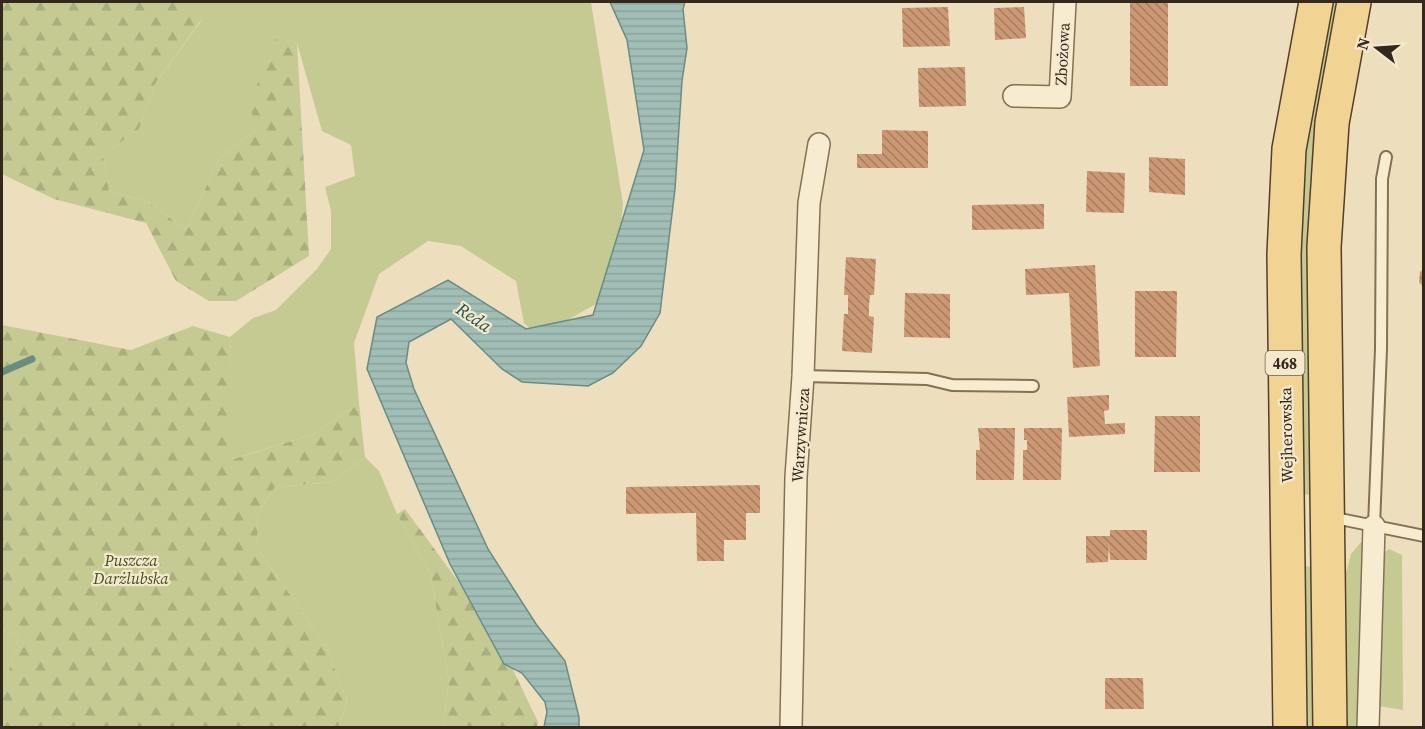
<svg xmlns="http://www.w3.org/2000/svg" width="1425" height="729" viewBox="0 0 1425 729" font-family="'Source Serif 4',serif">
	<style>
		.grass { fill: #c4ca92 }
		.forest { fill: url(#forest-firs) }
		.water { fill: url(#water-rules); stroke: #698c83; stroke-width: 1.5 }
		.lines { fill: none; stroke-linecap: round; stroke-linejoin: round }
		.stream { stroke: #698c83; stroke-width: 7 }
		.building { fill: url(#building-back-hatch) }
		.service-casing { stroke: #856f57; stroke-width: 14 }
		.minor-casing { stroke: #856f57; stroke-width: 24 }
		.primary-casing { stroke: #523e2b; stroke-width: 36 }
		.service { stroke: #f8ecd0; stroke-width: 10 }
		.minor { stroke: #f8ecd0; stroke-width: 21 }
		.primary { stroke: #f1d494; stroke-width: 33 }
		.labels { text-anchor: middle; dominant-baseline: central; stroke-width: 4.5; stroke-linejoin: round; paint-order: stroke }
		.shield { fill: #f5e9cd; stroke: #6e6150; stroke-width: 1.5 }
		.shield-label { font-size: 15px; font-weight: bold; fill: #34271b }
		.street-label { font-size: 16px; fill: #34271b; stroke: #f5e9cd }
		.park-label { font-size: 16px; font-style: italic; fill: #455022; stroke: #f5e9cd }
		.water-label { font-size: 18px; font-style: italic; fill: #2b5451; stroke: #f5e9cd }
	</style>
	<defs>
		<pattern id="forest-firs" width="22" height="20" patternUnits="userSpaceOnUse" patternTransform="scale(1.5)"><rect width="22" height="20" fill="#c4ca92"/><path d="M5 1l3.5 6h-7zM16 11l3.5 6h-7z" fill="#a9ae7d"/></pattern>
		<pattern id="water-rules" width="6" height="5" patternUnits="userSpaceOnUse" patternTransform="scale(1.5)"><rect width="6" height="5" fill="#a1beb6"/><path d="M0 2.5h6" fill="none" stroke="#8ba39c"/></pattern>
		<pattern id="building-back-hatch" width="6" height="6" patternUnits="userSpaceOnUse" patternTransform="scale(1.5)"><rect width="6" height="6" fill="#cb9873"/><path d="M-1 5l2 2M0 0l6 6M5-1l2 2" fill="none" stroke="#a67c5e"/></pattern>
	</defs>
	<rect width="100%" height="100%" fill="#eddfbe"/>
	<!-- grass -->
	<path class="grass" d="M192 2H591L623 204 616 275 596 304 539 336 524 323 516 281 461 246 428 241 379 274 354 343 359 403 314 434 232 459 230 337 253 318 276 310 317 269 331 249V211L325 187 355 176 351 145 322 131 297 43 276 38 257 129 219 159 186 230 149 202 109 191 103 155 139 129 155 84 201 21Z
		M1331 2H1338L1320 96 1311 192 1312 496 1302 493 1299 267 1305 143Z
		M365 457 379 471 397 514 430 573 449 681 443 727H339L347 702 327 648 258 549 257 515 275 487 333 482Z
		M1363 540 1367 541 1365 727 1348 728 1346 573 1351 554Z
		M1389 549 1402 555 1403 710 1378 706 1381 555Z
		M1304 565 1312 568 1314 727H1304Z
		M2 631 19 635 6 682H2Z"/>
	<!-- forest -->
	<path class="forest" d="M2 2H192L201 20 155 84 139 129 103 155 109 191 149 202 186 230 219 159 257 129 249 105 276 37 297 43 309 256 236 301H209L176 281 146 223 54 199 2 174Z
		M2 325 131 350 193 326 230 337 233 459 314 434 359 403 365 457 333 482 275 487 257 515 258 549 327 648 347 702 339 727H2V682L6 681 19 635 2 631Z
		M405 509 494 630 538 722 537 727H443L449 681 430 573 397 514Z"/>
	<!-- water -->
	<path class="water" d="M610 2H685L683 9 687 48 682 81 675 189 660 313 641 346 613 373 588 386 522 382 502 369 451 319 409 342 406 363 414 389 488 549 536 624 565 661 579 717V727H544L547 712 545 702 522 673 504 664 450 564 367 369 377 317 448 280 526 329 593 315 644 150 627 40Z"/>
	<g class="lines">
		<!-- stream -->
		<path class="stream" d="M2 372 32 359"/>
	</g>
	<!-- building -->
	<path class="building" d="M1130 2H1168V86H1130Z
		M948 7 950 46 903 47 902 8Z
		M1024 7 1026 38 995 40 994 8Z
		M965 67 966 106 919 107 918 68Z
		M882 130 928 131V168H857V154H882Z
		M1149 157 1185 159V195L1149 192Z
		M1087 171 1125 173 1124 213 1086 212Z
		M1044 204V229L972 230V205Z
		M846 257 876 259 874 295H870L869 306V316L874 317 872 353 842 351 844 314H848V295H844Z
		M1095 265 1100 366 1073 368 1069 293 1026 295 1025 269Z
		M1424 269V288L1419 282 1420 272Z
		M1135 291H1177L1176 357H1135Z
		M905 293 950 294V338L904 337Z
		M1109 395V410L1104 411 1105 424 1125 423V434L1069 437 1067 397Z
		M1155 416H1200V472H1154Z
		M978 428H1015L1014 480H976V450H980Z
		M1024 428H1062L1061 480H1023V450H1027V440H1024Z
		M760 485V513H746V540H724V561H697L696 513 626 514V487Z
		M1110 530H1147V560H1110L1109 545 1108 562 1086 563V536H1110Z
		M1105 678H1143L1144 709H1105Z"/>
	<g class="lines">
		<defs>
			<path id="service" d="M803 376 927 379 952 385 1033 386
				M1330 517 1424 536
				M1374 526 1381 349 1382 179 1386 157"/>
			<path id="minor" d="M1014 96 1060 97 1065 2
				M791 728 796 477 803 376 809 203 819 144
				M1368 728 1374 526"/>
			<path id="primary" d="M1290 728 1284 254 1289 149 1316 2
				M1330 728 1324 247 1332 123 1354 2"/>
		</defs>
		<!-- service casing -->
		<use href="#service" class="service-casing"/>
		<!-- minor casing -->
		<use href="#minor" class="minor-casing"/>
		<!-- primary casing -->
		<use href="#primary" class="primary-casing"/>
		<!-- service -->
		<use href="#service" class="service"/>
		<!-- minor -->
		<use href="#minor" class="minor"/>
		<!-- primary -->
		<use href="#primary" class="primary"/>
	</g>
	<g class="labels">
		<!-- shield labels -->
		<rect class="shield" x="1265.5" y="351" width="39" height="24" rx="4.5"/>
		<g class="shield-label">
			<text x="1285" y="363">468</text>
		</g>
		<!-- street labels -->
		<g class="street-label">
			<text transform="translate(1062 54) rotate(-87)">Zbożowa</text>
			<text transform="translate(800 435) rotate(-86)">Warzywnicza</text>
			<text transform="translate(1286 435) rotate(-91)">Wejherowska</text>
		</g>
		<!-- park labels -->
		<g class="park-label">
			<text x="131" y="560">Puszcza<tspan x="131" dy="18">Darżlubska</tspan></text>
		</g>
		<!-- water labels -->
		<g class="water-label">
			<text transform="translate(474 317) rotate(34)">Reda</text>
		</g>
	</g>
	<!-- border -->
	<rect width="1425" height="729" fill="none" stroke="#34271b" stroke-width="6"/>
	<!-- north arrow -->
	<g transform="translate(1377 48) rotate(287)" stroke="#f5e9cd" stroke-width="4.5" paint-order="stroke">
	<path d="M0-4.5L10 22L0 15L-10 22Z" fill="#34271b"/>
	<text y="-9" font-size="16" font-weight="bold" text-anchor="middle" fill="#34271b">N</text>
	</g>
</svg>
